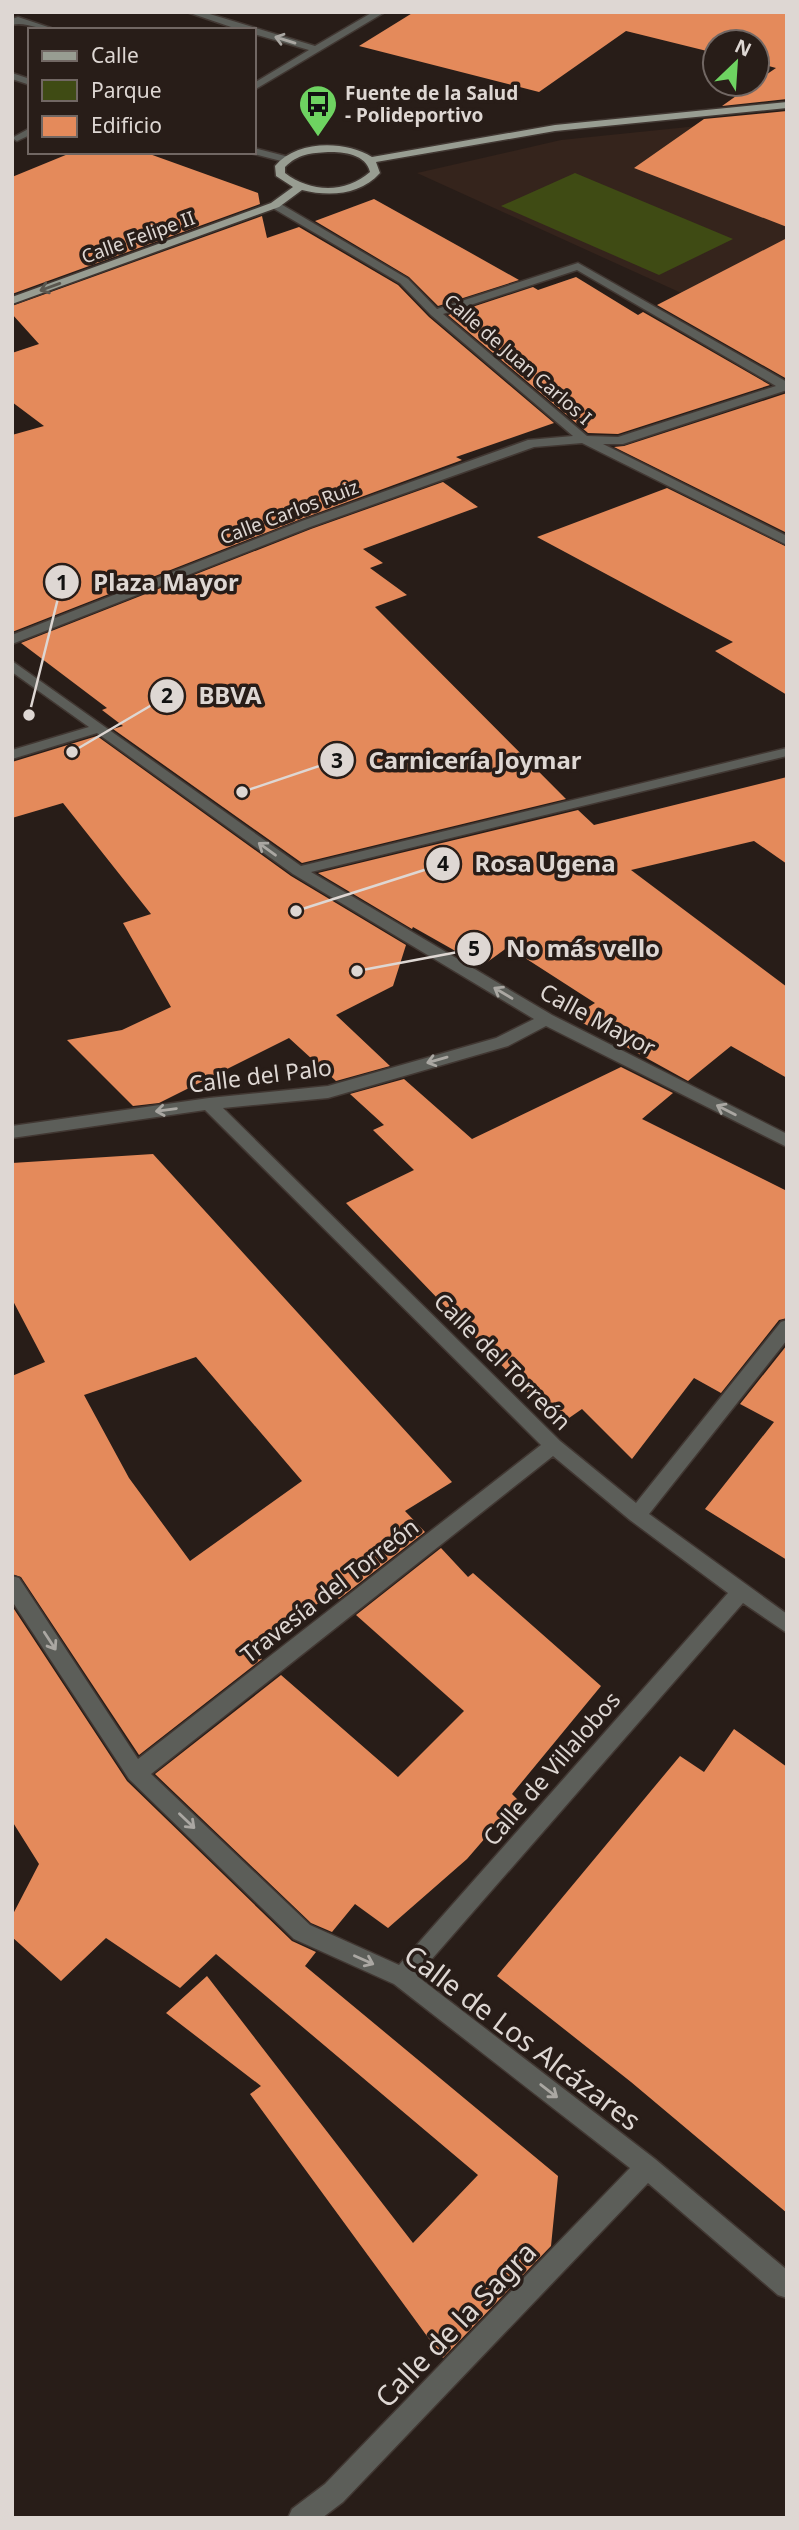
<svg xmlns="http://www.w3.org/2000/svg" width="799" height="2530" viewBox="0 0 799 2530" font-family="'Noto Sans',sans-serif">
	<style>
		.built { fill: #35241c }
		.green { fill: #3f4b14 }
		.building { fill: #e48a5b; fill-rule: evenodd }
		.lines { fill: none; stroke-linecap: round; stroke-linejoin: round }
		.minor-casing { stroke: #413732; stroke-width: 3 }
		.major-casing { stroke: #413732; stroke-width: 3 }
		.minor { fill: #5c5e59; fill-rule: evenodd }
		.major { fill: #989d92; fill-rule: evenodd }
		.oneway { stroke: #aaa7a2 }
		.oneway2 { stroke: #5a574f }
		.labels { text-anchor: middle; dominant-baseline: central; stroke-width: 7; stroke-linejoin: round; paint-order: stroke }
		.far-poi-label { font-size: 19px; font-weight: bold; fill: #ded7d3; stroke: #281d18; text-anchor: start }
		.far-street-label { font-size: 19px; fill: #ded7d3; stroke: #281d18 }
		.street-label { font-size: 23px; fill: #ded7d3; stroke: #281d18 }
		.near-street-label { font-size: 28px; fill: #ded7d3; stroke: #281d18 }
		.leader { fill: none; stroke: #ded7d3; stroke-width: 2.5 }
		.callout-dot { fill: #ded7d3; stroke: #281d18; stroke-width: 2.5 }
		.mark-label { font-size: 21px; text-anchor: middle; font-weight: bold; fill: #111 }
		.callout-label { font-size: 24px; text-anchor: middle; font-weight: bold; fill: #ded7d3; stroke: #281d18; stroke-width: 7; stroke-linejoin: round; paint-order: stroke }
	</style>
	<rect width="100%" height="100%" fill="#281d18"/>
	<!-- built -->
	<path class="built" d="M787 117V341L417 173 561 140Z"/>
	<!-- green -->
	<path class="green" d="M575 173 733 239 659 275 501 206Z"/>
	<!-- building -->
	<path class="building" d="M414 12H787V99L722 106 753 84H757V81L776 68 757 63V42H715V53L626 31 539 92 359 46Z
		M787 111V227L634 168 704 119Z
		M73 152H144L258 193 260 204 12 294V177Z
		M374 199 462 248 519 280 438 306 409 277 315 221Z
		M262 216 267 238 299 227 398 285 429 317 554 423 456 457 462 460 301 519 12 632V435L44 426 12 402V353L39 344 12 314V306Z
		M787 238V379L657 305Z
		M576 277 638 315 643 312 770 385 618 434 588 433 448 315 533 287 538 290Z
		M787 393V533L614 447 624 446Z
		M443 482 478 507 363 549 383 563 370 568 407 595 375 607 566 799 302 863 113 729 123 726 102 710 107 708 21 643 311 529Z
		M667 488 787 547V695L715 651 733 642 537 537Z
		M97 736 291 876 406 945 393 986 336 1015 390 1066 336 1081 289 1038 159 1103 133 1106 67 1040 122 1030 171 1007 123 923 151 914 63 803 12 818V762Z
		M787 777V864L754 841 631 870 787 987V1078L731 1046 688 1081 572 1017 595 1003 508 947 482 966 413 927 412 929 318 873 578 810 594 825Z
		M621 1067 673 1093 642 1119 787 1191V1318L779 1320 721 1393 694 1378 632 1459 582 1409 559 1425 346 1203 414 1170 373 1130 384 1125 350 1094 404 1079 472 1139Z
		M153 1154 452 1482 405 1511 425 1532 339 1599 332 1593 253 1651 262 1659 139 1755 21 1577 12 1574V1376L45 1362 12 1299V1163ZM196 1357 302 1481 190 1561 129 1478 84 1395Z
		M787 1345V1560L705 1509 774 1422 740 1404Z
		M441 1548 468 1577 473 1573 601 1686 512 1794 518 1800 467 1859 388 1928 355 1904 332 1932 311 1923 155 1774 281 1675 398 1777 464 1711 356 1615Z
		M12 1606 127 1781 292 1941 316 1952 305 1966 558 2176 551 2246 443 2358 250 2094 261 2086 166 2013 207 1976 413 2243 478 2175 216 1954 180 1988 106 1938 61 1981 12 1937V1916L39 1864 12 1821Z
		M734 1729 787 1767V2213L631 2082 497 1976 680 1756 704 1772Z"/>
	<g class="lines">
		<defs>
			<path id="minor" d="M187 12H203L315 46 373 12H385L254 90V83L309 50 254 34V30H240Z
				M18 17 51 28 53 30C40 30 24 21 12 25V19Z
				M12 73 30 79V85L12 79Z
				M30 128V135L17 141 12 138Z
				M254 148 289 157 290 159 285 162 250 153 254 152Z
				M271 203H279L408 279 437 309 578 263 787 382V390L623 444H603L787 536V545L582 443 534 447 310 527 12 644V635L302 521 528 440 573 436 431 315 400 283 271 207ZM577 270 776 386 618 437 587 436 443 314Z
				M12 661 301 866 787 748V756L311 872 552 1015 787 1134V1147L546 1026 508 1046 328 1098 223 1108 560 1441 636 1503 781 1322 787 1320V1340L649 1514 787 1614V1633L743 1603 417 1976 655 2159 787 2270V2298L778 2295 648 2183 343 2502 322 2518H288L292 2509 325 2484 630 2168 394 1984 294 1939 129 1779 12 1601V1576L19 1578 138 1759 541 1445 205 1110 12 1138V1126L209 1098 328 1086 496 1038 534 1019 293 874 97 733 12 759V750L89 727 12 672ZM553 1456 630 1520 728 1593 399 1965 310 1925 151 1774Z"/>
			<path id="major" d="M787 102V108L555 131 376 162 380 173C360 195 330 197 302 190L279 207 12 304V297L271 203 293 187 276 176 275 166C296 140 345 140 372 157L555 125ZM328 152C344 152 366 154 370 172 345 194 310 192 285 173V167C298 154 311 153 328 152Z"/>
		</defs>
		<!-- minor casing -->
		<use href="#minor" class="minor-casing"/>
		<!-- major casing -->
		<use href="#major" class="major-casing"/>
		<!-- minor -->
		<use href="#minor" class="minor"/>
		<!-- major -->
		<use href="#major" class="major"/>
	</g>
	<!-- one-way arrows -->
	<defs><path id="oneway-shaft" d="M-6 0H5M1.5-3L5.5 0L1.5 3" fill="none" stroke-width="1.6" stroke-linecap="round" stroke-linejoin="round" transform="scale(1.75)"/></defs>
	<g class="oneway">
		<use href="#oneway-shaft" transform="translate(285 40) rotate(-163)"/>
		<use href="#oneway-shaft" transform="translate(267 849) rotate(-144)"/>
		<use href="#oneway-shaft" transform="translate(503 993) rotate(-149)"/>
		<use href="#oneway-shaft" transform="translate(437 1060) rotate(164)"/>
		<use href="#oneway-shaft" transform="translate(166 1110) rotate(172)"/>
		<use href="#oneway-shaft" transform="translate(726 1110) rotate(-153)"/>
		<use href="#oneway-shaft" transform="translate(50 1641) rotate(57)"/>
		<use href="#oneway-shaft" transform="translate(187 1821) rotate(44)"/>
		<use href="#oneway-shaft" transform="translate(364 1960) rotate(24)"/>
		<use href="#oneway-shaft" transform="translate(549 2091) rotate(38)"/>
	</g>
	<use class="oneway2" href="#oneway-shaft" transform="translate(50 287) rotate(160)"/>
	<!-- icons -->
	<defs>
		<symbol id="bus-pin" viewBox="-11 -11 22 30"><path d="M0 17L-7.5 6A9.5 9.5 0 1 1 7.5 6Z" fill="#6ed361" stroke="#281d18"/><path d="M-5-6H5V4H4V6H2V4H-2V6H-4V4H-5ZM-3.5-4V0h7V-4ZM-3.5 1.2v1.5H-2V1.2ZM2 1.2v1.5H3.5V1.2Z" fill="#111"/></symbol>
	</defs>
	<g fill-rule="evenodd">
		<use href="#bus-pin" x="296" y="82" width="44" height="60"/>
	</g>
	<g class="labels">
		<!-- far-poi labels -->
		<g class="far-poi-label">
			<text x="345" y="93">Fuente de la Salud<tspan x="345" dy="22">- Polideportivo</tspan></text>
		</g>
		<!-- far-street labels -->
		<g class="far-street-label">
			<text transform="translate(138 237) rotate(-20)">Calle Felipe II</text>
			<text transform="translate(518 359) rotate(41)">Calle de Juan Carlos I</text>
			<text transform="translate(289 512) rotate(-21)">Calle Carlos Ruiz</text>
		</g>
		<!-- street labels -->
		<g class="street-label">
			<text transform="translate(598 1019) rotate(28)">Calle Mayor</text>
			<text transform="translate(260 1075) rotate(-7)">Calle del Palo</text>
			<text transform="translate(503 1361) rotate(45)">Calle del Torreón</text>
			<text transform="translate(329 1590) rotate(-38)">Travesía del Torreón</text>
			<text transform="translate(551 1768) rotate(-49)">Calle de Villalobos</text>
		</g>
		<!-- near-street labels -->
		<g class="near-street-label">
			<text transform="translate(523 2037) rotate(37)">Calle de Los Alcázares</text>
			<text transform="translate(455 2324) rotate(-46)">Calle de la Sagra</text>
		</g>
	</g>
	<!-- callouts -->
	<path class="leader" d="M29 715L62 582M72 752L167 696M242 792L337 760M296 911L443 864M357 971L474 949"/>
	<g class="callout-dot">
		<circle cx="29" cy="715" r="7"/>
		<circle cx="72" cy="752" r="7"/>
		<circle cx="242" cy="792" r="7"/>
		<circle cx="296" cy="911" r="7"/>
		<circle cx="357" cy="971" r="7"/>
		<circle cx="62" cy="582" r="18"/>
		<circle cx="167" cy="696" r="18"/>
		<circle cx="337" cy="760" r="18"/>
		<circle cx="443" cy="864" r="18"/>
		<circle cx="474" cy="949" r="18"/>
	</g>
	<g class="mark-label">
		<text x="62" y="590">1</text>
		<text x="167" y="703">2</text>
		<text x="337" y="768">3</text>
		<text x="443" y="871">4</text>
		<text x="474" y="956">5</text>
	</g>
	<g class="callout-label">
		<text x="166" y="591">Plaza Mayor</text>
		<text x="230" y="704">BBVA</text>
		<text x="475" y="769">Carnicería Joymar</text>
		<text x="545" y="872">Rosa Ugena</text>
		<text x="583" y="957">No más vello</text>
	</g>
	<!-- border -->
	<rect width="799" height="2530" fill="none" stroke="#ded7d3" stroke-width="28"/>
	<!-- legend -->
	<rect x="28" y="28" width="228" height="126" fill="#281d18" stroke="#716763" stroke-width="2"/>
	<rect x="42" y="51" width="35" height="10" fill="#989d92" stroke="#716763" stroke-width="2"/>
	<text x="91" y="63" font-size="21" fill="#ded7d3">Calle</text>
	<rect x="42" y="80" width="35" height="21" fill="#3f4b14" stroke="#716763" stroke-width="2"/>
	<text x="91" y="98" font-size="21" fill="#ded7d3">Parque</text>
	<rect x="42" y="116" width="35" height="21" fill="#e48a5b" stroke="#716763" stroke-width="2"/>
	<text x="91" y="133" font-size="21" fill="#ded7d3">Edificio</text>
	<!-- north arrow -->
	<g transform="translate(736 63) rotate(25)"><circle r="33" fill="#281d18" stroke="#716763" stroke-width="2"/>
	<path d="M0-5L12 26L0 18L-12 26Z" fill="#6ed361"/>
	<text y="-10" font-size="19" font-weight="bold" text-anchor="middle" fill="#ded7d3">N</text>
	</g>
</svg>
